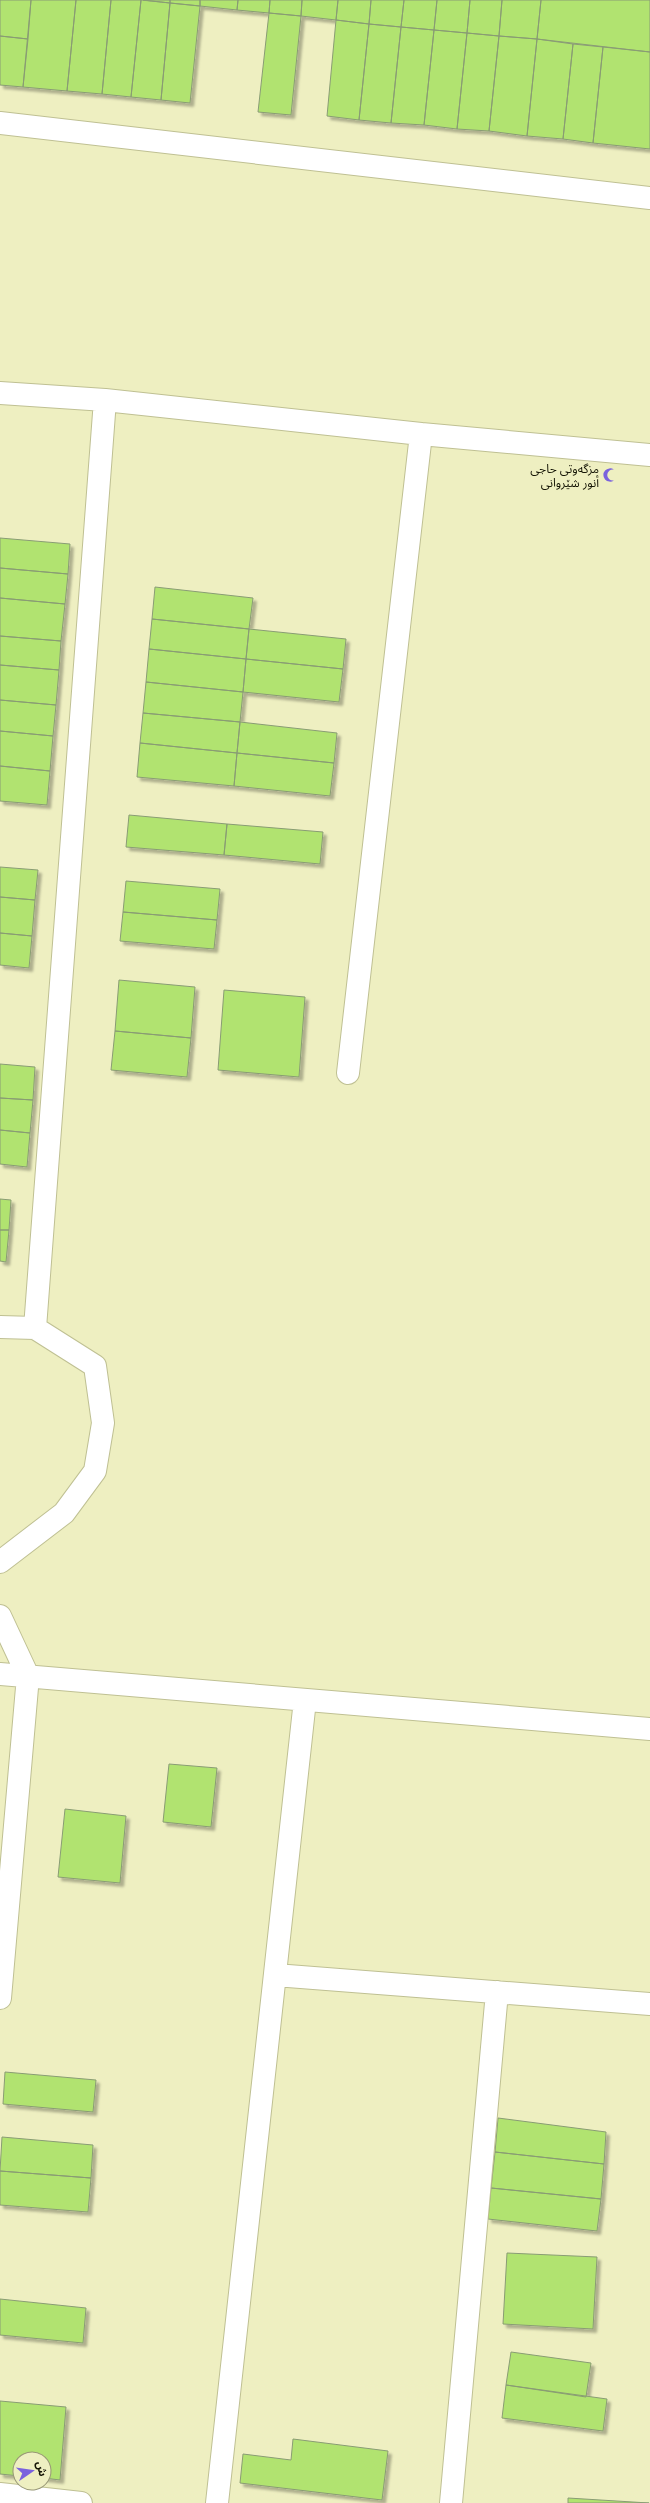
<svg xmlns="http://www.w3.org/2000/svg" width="650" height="2503" viewBox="0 0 650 2503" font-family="Mulish,'Noto Sans Arabic',sans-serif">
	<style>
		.building { fill: #b1e370; stroke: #899c74; filter: url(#shadow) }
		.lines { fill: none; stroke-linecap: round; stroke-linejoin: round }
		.minor-casing { stroke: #bfc093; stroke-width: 24 }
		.minor { stroke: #fff; stroke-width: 22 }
		.labels { text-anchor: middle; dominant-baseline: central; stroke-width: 3; stroke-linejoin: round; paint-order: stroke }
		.poi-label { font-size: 12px; fill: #141404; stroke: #eeefc1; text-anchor: end }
	</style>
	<defs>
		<filter id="shadow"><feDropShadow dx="3.5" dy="3.5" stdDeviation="1" flood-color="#0004"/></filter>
	</defs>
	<rect width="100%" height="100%" fill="#eeefc1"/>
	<!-- building -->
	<path class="building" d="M0 0H31L28 39 0 36Z
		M31 0H76L67 91 23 87Z
		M76 0H111L102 94 67 91Z
		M111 0H141L131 97 102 94Z
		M141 0 170 3 161 100 131 97Z
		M143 0H170V3Z
		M170 0H200V6L170 3Z
		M200 0H238L237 10 200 6Z
		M238 0H270L269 13 237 10Z
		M270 0H302L301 16 269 13Z
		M302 0H338L336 20 301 16Z
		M338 0H371L369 24 336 20Z
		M371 0H404L401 27 369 24Z
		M404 0H437L434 30 401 27Z
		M437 0H470L467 33 434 30Z
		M470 0H502L499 36 467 33Z
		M502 0H541L537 39 499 36Z
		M541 0H650V52L537 39Z
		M170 3 200 6 190 103 161 100Z
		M269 13 301 16 291 115 258 112Z
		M336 20 369 24 359 120 327 116Z
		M369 24 401 27 391 123 359 120Z
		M401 27 434 30 424 125 391 123Z
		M434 30 467 33 457 129 424 125Z
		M467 33 499 36 489 131 457 129Z
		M0 36 28 39 23 87 0 85Z
		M499 36 537 39 527 136 489 131Z
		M537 39 573 44 563 139 527 136Z
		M573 44 603 47 593 143 563 139Z
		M603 47 650 52V149L593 143Z
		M0 538 70 544 68 574 0 568Z
		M0 568 68 574 65 604 0 598Z
		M155 587 253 598 249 629 152 619Z
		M0 598 65 604 61 641 0 636Z
		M152 619 249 629 246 659 149 649Z
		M249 629 346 639 343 669 246 659Z
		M0 636 61 641 59 670 0 665Z
		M149 649 246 659 243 692 146 682Z
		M246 659 343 669 339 702 243 692Z
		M0 665 59 670 56 705 0 700Z
		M146 682 243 692 240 722 143 713Z
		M0 700 56 705 53 736 0 731Z
		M143 713 240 722 237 753 140 743Z
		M240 722 337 733 334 763 237 753Z
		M0 731 53 736 50 771 0 766Z
		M140 743 237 753 234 786 137 777Z
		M237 753 334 763 330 796 234 786Z
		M0 766 50 771 47 805 0 801Z
		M129 815 227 824 224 855 126 847Z
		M227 824 323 832 320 864 224 855Z
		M0 867 38 870 35 900 0 897Z
		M126 881 220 889 217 920 123 912Z
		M0 897 35 900 32 936 0 933Z
		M123 912 217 920 214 949 120 941Z
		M0 933 32 936 29 968 0 965Z
		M119 980 195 987 191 1038 115 1031Z
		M224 990 305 997 299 1077 218 1070Z
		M115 1031 191 1038 187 1077 111 1070Z
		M0 1064 35 1067 33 1100 0 1098Z
		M0 1098 33 1100 30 1133 0 1130Z
		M0 1130 30 1133 27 1167 0 1164Z
		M0 1199 11 1200 9 1230H0Z
		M0 1230H9L6 1262 0 1261Z
		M169 1764 217 1768 211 1827 163 1822Z
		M65 1809 126 1816 120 1883 58 1877Z
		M5 2072 96 2080 93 2112 3 2104Z
		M498 2118 606 2132 604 2164 495 2152Z
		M2 2137 93 2145 91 2178 0 2171Z
		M495 2152 604 2164 601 2199 491 2188Z
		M0 2171 91 2178 88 2212 0 2205Z
		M491 2188 601 2199 597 2231 488 2219Z
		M507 2253 597 2257 593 2329 503 2324Z
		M0 2299 86 2308 83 2343 0 2335Z
		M511 2352 591 2363 586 2397 506 2385Z
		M506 2385 607 2399 603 2431 502 2418Z
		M0 2401 66 2407 60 2480 44 2478V2459H20V2476L0 2474Z
		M293 2439 388 2451 382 2500 240 2483 243 2454 291 2460Z
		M568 2498 649 2503H568Z"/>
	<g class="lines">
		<defs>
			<path id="minor" d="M0 123 650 198
				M0 393 105 400 421 434 650 455
				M348 1073 421 434
				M0 1327 35 1328 95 1366 103 1423 95 1471 64 1513 0 1562
				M35 1328 105 400
				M0 1616 28 1676 0 1998
				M0 1674 650 1729
				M275 1975 650 2004
				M0 2494 81 2503
				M217 2503 305 1700
				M451 2503 497 1992"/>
		</defs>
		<!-- minor casing -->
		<use href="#minor" class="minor-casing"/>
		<!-- minor -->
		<use href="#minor" class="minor"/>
	</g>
	<!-- icons -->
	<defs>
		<symbol id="mosque-bare" viewBox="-9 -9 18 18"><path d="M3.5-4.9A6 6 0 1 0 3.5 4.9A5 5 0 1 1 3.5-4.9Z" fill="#7a62dd" stroke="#eeefc1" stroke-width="2.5" paint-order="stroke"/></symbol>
	</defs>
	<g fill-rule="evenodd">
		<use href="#mosque-bare" x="600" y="465" width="20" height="20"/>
	</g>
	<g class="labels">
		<!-- poi labels -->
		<g class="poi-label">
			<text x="599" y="468">مزگەوتی حاجی<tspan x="599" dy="14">أنور شێروانی</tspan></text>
		</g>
	</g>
	<!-- north arrow -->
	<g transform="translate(32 2471) rotate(77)"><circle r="19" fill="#eeefc1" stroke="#979775"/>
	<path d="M0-3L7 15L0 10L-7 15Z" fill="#7a62dd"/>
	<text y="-6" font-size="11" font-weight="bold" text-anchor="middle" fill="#141404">ش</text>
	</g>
</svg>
